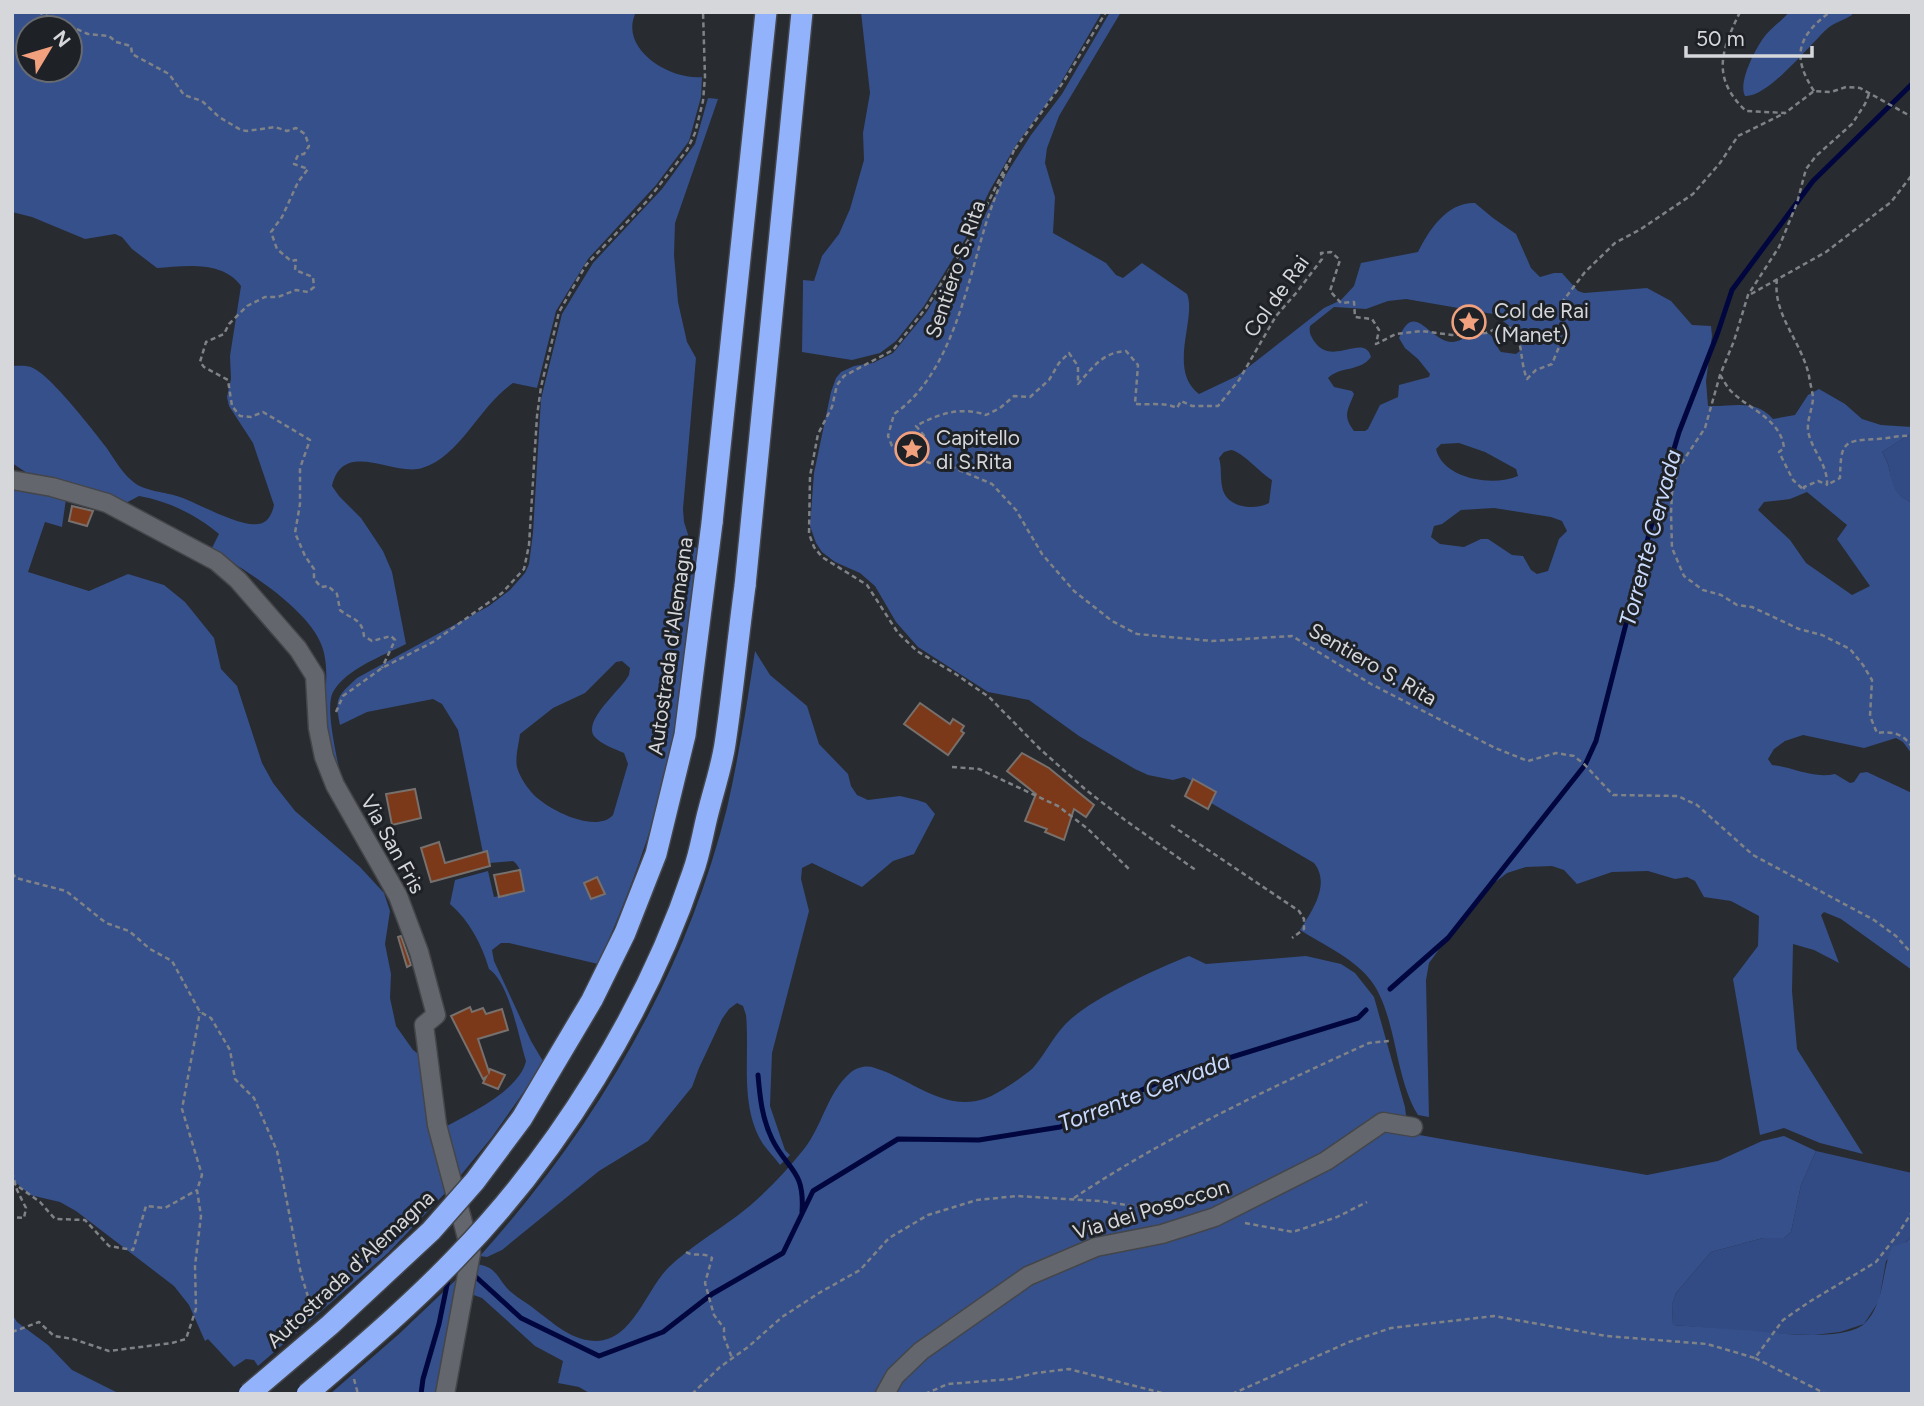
<svg xmlns="http://www.w3.org/2000/svg" width="1924" height="1406" viewBox="0 0 1924 1406" font-family="Figtree,sans-serif">
	<style>
		.green { fill: #324b84 }
		.forest { fill: #36508b; fill-rule: evenodd }
		.lines { fill: none; stroke-linecap: round; stroke-linejoin: round }
		.stream { stroke: #01073e; stroke-width: 5 }
		.building { fill: #7c3919; stroke: #77706d; stroke-width: 2 }
		.minor-casing { stroke: #44464a; stroke-width: 21 }
		.motorway-casing { stroke: #44464a; stroke-width: 24 }
		.path { stroke: #7f8286; stroke-width: 2.5; stroke-dasharray: 5 3.5; stroke-linecap: butt }
		.minor { stroke: #63666c; stroke-width: 18 }
		.motorway { stroke: #92b3fb; stroke-width: 21 }
		.motorway-bridge-casing { stroke: #44464a; stroke-width: 24; stroke-linecap: butt }
		.motorway-bridge { stroke: #92b3fb; stroke-width: 21 }
		.labels { text-anchor: middle; dominant-baseline: central; stroke-width: 6; stroke-linejoin: round; paint-order: stroke }
		.street-label { font-size: 21px; fill: #d5d7da; stroke: #1e2126 }
		.poi-label { font-size: 21px; fill: #d5d7da; stroke: #1e2126; text-anchor: start }
		.water-label { font-size: 23px; font-style: italic; fill: #c9dafe; stroke: #1e2126 }
	</style>
	<rect width="100%" height="100%" fill="#282b30"/>
	<!-- green -->
	<path class="green" d="M1912 433V503C1882 488 1897 474 1882 452Z
		M1816 1151 1912 1173V1236L1886 1261 1879 1301 1864 1324 1840 1332 1814 1335 1783 1334 1673 1325 1672 1305 1676 1293 1711 1252 1763 1238H1784L1791 1232 1801 1185Z"/>
	<!-- forest -->
	<path class="forest" d="M12 12H636C618 48 669 80 702 77L701 97 689 141 656 185 588 259 556 311 537 388 513 383C479 406 461 456 422 468 394 477 343 438 332 486L339 496 361 518 383 551 392 572 406 644C383 656 347 668 333 692 324 709 339 764 342 784 337 768 327 750 325 733 322 707 330 679 324 653 316 613 245 569 211 550L219 534C197 515 168 501 139 496L124 504 30 475 12 463V366C19 366 27 365 33 368 51 376 93 430 106 447 115 460 123 475 136 484 144 490 167 493 177 496 199 503 238 527 258 524 268 523 272 514 274 505L253 443 229 406 227 397 231 379 230 356 241 286C223 260 183 266 157 268L132 249 122 237 115 234 85 239 32 217 12 212ZM28 28H70V70H28Z
		M861 12H1102L1056 91 1016 145 990 190 970 231 924 306 896 341 880 353 852 360 802 352 803 287V280L814 281 822 256 839 234 850 209 864 160 863 133 870 93Z
		M1110 12H1121L1059 116 1047 148 1045 163 1055 197 1053 233 1106 263 1116 275 1123 278 1142 263 1187 294C1197 318 1167 370 1199 394L1237 376 1324 308 1341 300 1354 286 1361 263 1418 252C1429 230 1447 202 1475 203L1493 218 1516 234 1531 268 1540 277 1554 273H1562L1578 291 1584 293 1647 288 1671 301 1692 325 1711 326 1712 336 1706 381 1708 406C1733 407 1755 398 1773 419L1795 415 1808 395 1819 389 1845 404 1862 419 1881 425 1912 427V433L1882 452C1896 473 1884 489 1912 503V754L1903 742 1896 738 1864 748 1803 735 1785 741 1774 749 1768 759 1772 765C1793 767 1812 779 1835 774L1850 783 1854 782 1860 773 1867 772 1912 793V970L1841 919 1824 912 1821 915 1839 963 1814 950 1793 944 1792 991 1797 1049 1863 1154 1820 1143 1784 1128 1760 1135 1733 979 1758 946 1759 916 1731 901 1704 897 1695 881 1687 877 1675 879 1648 871 1612 872 1577 884 1564 870 1552 866 1526 867 1507 873 1480 894 1429 963 1426 980 1429 1117 1418 1115C1393 1075 1397 1010 1368 977 1351 957 1322 944 1300 930 1312 911 1331 884 1314 863L1211 803 1216 792 1184 777 1173 780 1148 775 1135 769 1079 736 1029 700 988 692 918 647 896 622 875 586 860 573 835 562 822 552 816 543 810 526 814 473 831 392 836 378 841 372 854 366 873 363 893 353 926 313 975 234 1007 173 1031 135 1062 94ZM1406 299 1493 314C1506 322 1522 334 1521 350L1516 354 1501 352C1496 347 1495 337 1489 334 1477 326 1464 342 1452 342 1429 341 1414 299 1399 338L1405 348 1418 359 1430 374 1429 377 1399 385 1398 397 1380 405 1368 429 1365 431H1354C1342 415 1348 410 1354 394L1352 391 1334 387 1328 378C1340 366 1360 372 1371 357 1364 332 1332 368 1314 341 1310 335 1309 332 1310 326L1334 307 1366 309 1388 301ZM1459 443 1485 452 1516 469 1518 476C1493 487 1443 479 1436 449L1441 444ZM1231 450C1243 452 1260 473 1272 480L1269 503C1254 511 1225 508 1222 486 1220 476 1222 468 1219 458L1224 452ZM1807 492 1847 525 1837 539 1870 586 1852 595 1806 563 1790 540 1758 510 1764 502 1790 499ZM1494 508 1551 517 1562 521 1567 531 1559 539 1548 571 1537 574 1531 570 1523 556 1512 555 1488 539H1481L1464 547 1440 544 1431 537 1434 526 1442 524 1461 510Z
		M1789 12H1852V15C1844 20 1834 23 1828 28 1810 44 1768 98 1745 96 1738 83 1754 52 1762 40 1769 29 1781 22 1789 12Z
		M708 98 718 99 675 223 674 255 678 302 687 342 696 358 683 509 684 522 692 547 700 548C692 613 686 679 673 743 657 820 630 893 598 964L509 943H501L492 950 494 961 531 1041 544 1063 492 1137 456 1181 445 1127C470 1113 519 1091 526 1061 519 1038 509 982 489 969 482 945 469 920 450 904L455 880 488 871 494 897 524 891C522 881 522 867 513 861L490 863 487 852 483 853 458 730 442 704 433 699 367 712 340 725C334 697 338 696 357 678L489 606 510 590 525 573 529 564 533 533 541 399 562 314 593 263 662 189 695 144ZM622 661 630 668 629 675C621 690 583 720 594 736 600 744 615 749 624 753L628 764 613 815C596 834 549 810 534 795 528 789 519 776 517 767 515 757 519 743 520 734L553 708 585 693 616 662Z
		M12 485 66 499 62 527 45 522 28 572 89 591 128 574 164 585 185 602 214 638 221 669 237 686 262 763 273 783 295 811 360 867 384 893 390 911 385 944 391 974 390 998 396 1026 413 1050 428 1061 448 1190 388 1253 258 1366 254 1360 246 1359 234 1367 208 1339 205 1341 189 1305 174 1286 76 1211 60 1202 30 1195 12 1179Z
		M755 651 770 675 807 706 819 744 848 774 851 786 857 795 868 800 900 796 917 800 926 803 935 814 914 854 893 861 862 887 812 863 802 868 801 879 809 911 772 1053 770 1106 785 1150 790 1155 780 1165C775 1158 768 1151 763 1144 739 1106 750 1057 746 1015L743 1006 737 1003 729 1009 722 1019 699 1068 692 1087 648 1141 599 1171 502 1250 487 1257 480 1256C595 1128 685 976 727 808 739 756 747 703 755 651Z
		M1189 956 1206 964 1306 956 1341 964 1355 973 1374 997 1405 1107 1408 1133 1647 1175 1718 1161 1762 1141 1784 1136 1816 1151 1801 1185 1791 1232 1784 1238H1763L1711 1252 1676 1293 1672 1305 1673 1325C1697 1327 1720 1328 1744 1330 1771 1332 1845 1343 1865 1323 1885 1303 1881 1272 1892 1247L1906 1242 1912 1236V1394H591L579 1387 558 1383 563 1361 535 1346 482 1298 468 1293 476 1264C499 1267 497 1280 511 1292 519 1299 529 1304 537 1311 556 1325 572 1341 597 1341 633 1340 647 1288 669 1267 689 1248 714 1233 737 1216 762 1197 784 1174 804 1149 823 1125 827 1093 850 1073 857 1067 867 1065 875 1068 911 1079 944 1112 984 1099 996 1096 1024 1076 1033 1068 1047 1052 1055 1032 1072 1018 1099 995 1156 969 1189 956Z
		M461 1275 439 1394H330L399 1334Z
		M12 1314 17 1322 48 1345 72 1370 120 1394H12Z"/>
	<g class="lines">
		<!-- stream -->
		<path class="stream" d="M1390 989 1448 938 1585 765 1596 741 1650 530 1679 432 1718 332 1732 290 1813 181 1912 84
			M758 1075C760 1098 762 1118 772 1139 787 1170 805 1169 802 1212
			M476 1277 521 1318 599 1356 663 1332 712 1294 783 1253 813 1191 898 1139 979 1140 1060 1127 1177 1074 1358 1018 1366 1010
			M421 1394 423 1379 439 1324 448 1280 451 1276"/>
	</g>
	<!-- building -->
	<path class="building" d="M72 506 93 511 87 526 69 521Z
		M920 703 950 724 953 719 964 726 961 731 964 733 948 755 904 724Z
		M1022 753 1049 768 1094 805 1086 817 1074 809 1064 840 1045 832 1047 829 1025 821 1036 794 1007 771Z
		M1193 779 1216 792 1208 809 1185 796Z
		M415 789 421 818 392 825 386 794Z
		M439 842 445 863 487 851 490 866 431 882 421 848Z
		M520 870 524 891 499 897 494 875Z
		M597 877 605 894 591 899 584 883Z
		M401 936 411 965 407 967 398 937Z
		M470 1007 472 1012 483 1008 486 1014 502 1009 508 1030 478 1039 489 1072 490 1069 505 1075 498 1089 483 1083 486 1077 483 1079 451 1016Z"/>
	<g class="lines">
		<defs>
			<path id="minor" d="M12 480 52 487 107 503 216 561 238 580 298 649 315 676 318 728 324 757 335 785 398 896 419 952 436 1015 424 1025 437 1125 471 1253 445 1394
				M885 1394 895 1376 921 1351 1028 1276 1096 1247 1162 1234 1215 1217 1326 1161 1383 1122 1413 1127"/>
			<path id="motorway" d="M712 523 766 12
				M745 586 802 12"/>
		</defs>
		<!-- minor casing -->
		<use href="#minor" class="minor-casing"/>
		<!-- motorway casing -->
		<use href="#motorway" class="motorway-casing"/>
		<!-- path -->
		<path class="path" d="M12 12H13
			M38 12 88 34 109 36 116 42 131 46 132 54 169 74 184 95 202 101 219 117 241 130 247 131 275 127 287 131 296 128 305 134 309 146 304 154 298 155 294 164 308 169 298 182 282 217 271 232 277 249 291 261 296 260 295 270 313 277 314 287 308 292 296 290 278 297H265L247 306 229 324 224 334 206 342 200 362 204 367 228 380 232 406 240 416 251 417 263 412 310 440 300 468V504L295 533 305 556 314 569V579L321 587 328 586 337 594 340 610C352 620 362 618 364 636L372 641 391 636 395 640 382 668
			M1740 12C1721 51 1711 78 1746 111L1785 113 1814 91 1831 92 1846 87 1860 88 1912 117
			M1814 91C1791 56 1798 36 1830 12
			M1869 94 1865 104 1852 124 1816 156 1806 169 1797 203 1779 247 1748 295 1734 341 1720 375 1705 428 1679 467 1672 493 1671 513 1672 548 1684 576 1703 590 1721 595 1737 605 1752 607 1799 629 1822 635 1850 649 1863 665 1872 680 1870 716 1877 733C1891 731 1903 733 1912 747
			M1015 149 1064 81 1106 12
			M1014 150C1005 173 995 196 987 220 967 284 952 374 894 414L888 436 892 446 913 457 930 463 945 464 992 484 1016 510 1042 554 1074 591 1112 621 1137 634 1212 641 1292 636 1371 684 1495 748 1528 761 1556 753 1574 756 1585 765 1613 795 1678 796 1697 805 1753 855 1874 920 1896 936 1912 954
			M1007 164 974 231 926 308 893 350 844 376 837 385 832 407 818 434 810 476 809 534 814 547 822 557 867 585 898 633 917 651 954 673 989 697 1040 749 1086 790 1125 820 1197 871
			M1777 279C1772 314 1802 342 1809 376 1810 383 1812 390 1813 397 1813 409 1805 423 1809 435 1814 453 1828 466 1827 485L1840 478C1841 443 1842 440 1878 439 1890 438 1900 435 1912 436
			M1751 294 1826 252 1891 202 1912 175
			M1720 375C1724 381 1728 389 1733 393 1751 410 1781 420 1784 448L1779 452 1793 480 1804 490V487L1818 481 1826 484
			M913 457 926 438 916 426C938 414 961 406 986 415L1000 408 1014 396 1030 397 1049 380 1059 363 1069 353 1078 366V384C1092 368 1103 352 1126 351L1138 365 1135 404C1149 405 1165 402 1177 408L1181 401 1192 406H1218L1239 380 1276 316 1297 292 1322 259 1321 253 1331 252 1340 260 1330 291 1341 303 1354 302 1355 317 1372 319 1379 330 1376 344 1396 334 1422 331 1452 335 1486 333 1503 326 1514 329C1523 344 1520 362 1527 379L1536 370 1552 364 1566 330 1563 301 1585 272 1615 243 1641 229 1693 194 1720 163 1738 136 1785 113
			M336 712 343 696 382 668 433 642 502 593 524 569 529 545 537 416 541 387 559 312 586 265 647 201 687 150 695 133 703 101 705 77 703 12
			M952 767 979 769 1058 806 1088 829 1131 871
			M1171 825 1299 911 1304 919V929L1292 938
			M12 873 16 878 66 891 106 923 129 931 150 949 172 961 200 1012 211 1018 230 1050 235 1079 254 1098 277 1151 301 1274 309 1300V1317
			M12 1172 17 1190 26 1208 24 1218 12 1217
			M12 1182 40 1202 55 1219 85 1220 109 1246 133 1250 146 1206 165 1208 197 1190
			M1074 1198C1167 1136 1268 1089 1369 1043L1389 1041
			M1245 1223 1293 1232 1337 1217 1367 1202
			M686 1252C693 1257 705 1252 712 1258L705 1283 714 1315 724 1328V1337L732 1358
			M12 1332 39 1322 54 1336 73 1339 109 1351 172 1343 186 1339 196 1309 195 1266 201 1216 197 1190 202 1175 182 1109 200 1012
			M1755 1358 1826 1394
			M354 1379 358 1394
			M692 1394 720 1367 748 1347 782 1317 819 1293 860 1270 889 1238 928 1215 977 1200 1017 1196 1100 1201 1173 1212
			M925 1394 948 1384 1011 1379 1036 1373 1069 1369 1166 1394
			M1232 1394 1349 1342 1391 1328 1494 1316 1606 1336 1707 1344 1755 1358 1783 1320 1809 1302 1876 1262 1898 1234 1912 1212"/>
		<!-- minor -->
		<use href="#minor" class="minor"/>
		<!-- motorway -->
		<use href="#motorway" class="motorway"/>
		<defs>
			<path id="motorway-bridge" d="M249 1394 330 1325 431 1231 475 1181 522 1118 592 1000 625 933 656 854 685 735 712 523
				M307 1394C358 1350 410 1306 456 1258 557 1155 647 1010 693 872 699 856 702 838 706 821 712 795 721 770 725 744 733 691 738 638 745 586"/>
		</defs>
		<!-- motorway-bridge casing -->
		<use href="#motorway-bridge" class="motorway-bridge-casing"/>
		<!-- motorway-bridge -->
		<use href="#motorway-bridge" class="motorway-bridge"/>
	</g>
	<!-- icons -->
	<defs>
		<symbol id="sight-ring" viewBox="-11 -11 22 22"><circle r="9.5" fill="#1e2126" stroke="#f1a17d" stroke-width="1.5"/><path d="M0-6L1.8-2.2L6-1.7L2.9 1.2L3.7 5.4L0 3.3L-3.7 5.4L-2.9 1.2L-6-1.7L-1.8-2.2Z" fill="#f1a17d"/></symbol>
	</defs>
	<g fill-rule="evenodd">
		<use href="#sight-ring" x="1450" y="303" width="38" height="38"/>
		<use href="#sight-ring" x="893" y="430" width="38" height="38"/>
	</g>
	<g class="labels">
		<!-- street labels -->
		<g class="street-label">
			<text transform="translate(955 269) rotate(-71)">Sentiero S. Rita</text>
			<text transform="translate(1276 296) rotate(-54)">Col de Rai</text>
			<text transform="translate(670 646) rotate(-82)">Autostrada d'Alemagna</text>
			<text transform="translate(1373 664) rotate(30)">Sentiero S. Rita</text>
			<text transform="translate(393 844) rotate(61)">Via San Fris</text>
			<text transform="translate(1151 1209) rotate(-17)">Via dei Posoccon</text>
			<text transform="translate(350 1269) rotate(-43)">Autostrada d'Alemagna</text>
		</g>
		<!-- poi labels -->
		<g class="poi-label">
			<text x="1494" y="310">Col de Rai<tspan x="1494" dy="24">(Manet)</tspan></text>
			<text x="936" y="437">Capitello<tspan x="936" dy="24">di S.Rita</tspan></text>
		</g>
		<!-- water labels -->
		<g class="water-label">
			<text transform="translate(1650 538) rotate(-75)">Torrente Cervada</text>
			<text transform="translate(1144 1092) rotate(-21)">Torrente Cervada</text>
		</g>
	</g>
	<!-- border -->
	<rect width="1924" height="1406" fill="none" stroke="#d5d7da" stroke-width="28"/>
	<!-- north arrow -->
	<g transform="translate(49 49) rotate(52)"><circle r="33" fill="#1e2126" stroke="#676a6e" stroke-width="2"/>
	<path d="M0-5L12 26L0 18L-12 26Z" fill="#f1a17d"/>
	<text y="-10" font-size="19" font-weight="bold" text-anchor="middle" fill="#d5d7da">N</text>
	</g>
	<!-- scale -->
	<path d="M1686 46v10h126v-10" fill="none" stroke="#d5d7da" stroke-width="3.5"/>
	<text x="1696" y="46" font-size="21" fill="#d5d7da" stroke="#1e2126" stroke-width="5" paint-order="stroke">50 m</text>
</svg>
